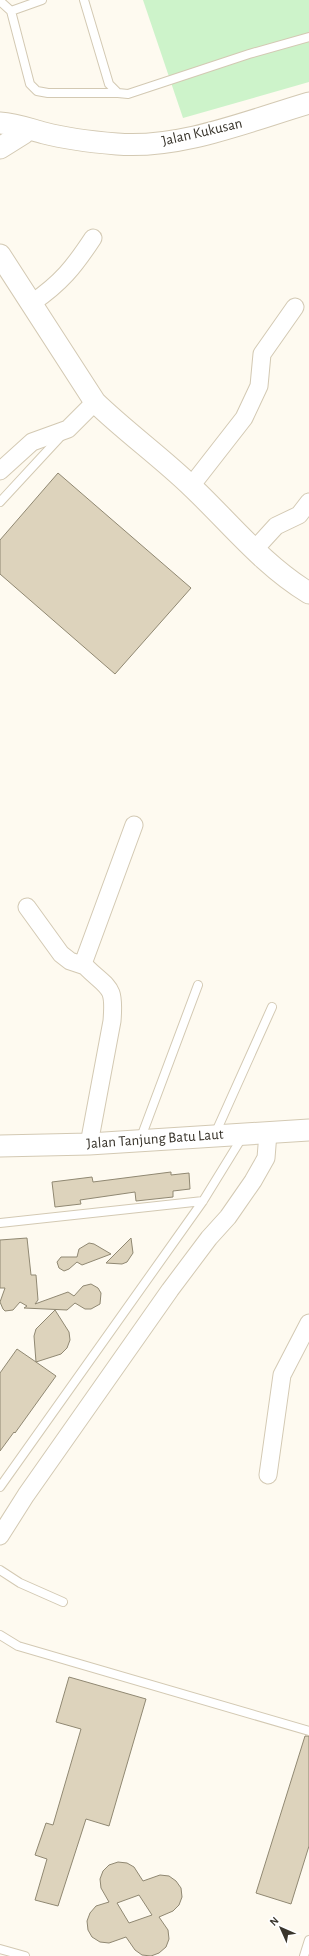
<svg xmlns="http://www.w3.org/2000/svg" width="309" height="1956" viewBox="0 0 309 1956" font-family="'Alegreya Sans',sans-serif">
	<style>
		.green { fill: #cdf3ca }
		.building { fill: #ddd3bc; stroke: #908872; fill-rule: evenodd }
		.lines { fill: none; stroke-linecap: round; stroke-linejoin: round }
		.service-casing { stroke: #d3c9b3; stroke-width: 10 }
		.minor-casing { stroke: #d3c9b3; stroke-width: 19 }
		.tertiary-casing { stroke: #d3c9b3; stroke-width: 23 }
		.service { stroke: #fff; stroke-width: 8 }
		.minor { stroke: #fff; stroke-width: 17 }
		.tertiary { stroke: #fff; stroke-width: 21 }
		.labels { text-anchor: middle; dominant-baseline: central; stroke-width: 3.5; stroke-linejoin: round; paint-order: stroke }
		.street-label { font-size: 15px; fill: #39352c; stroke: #fff }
	</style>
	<rect width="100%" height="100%" fill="#fefaf0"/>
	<!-- green -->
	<path class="green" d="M143 0H309V82L183 118Z"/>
	<!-- building -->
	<path class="building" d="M58 473 191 588 115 674 0 574V540Z
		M171 1172V1175L189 1173 190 1189 173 1191V1197L136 1201 135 1192 80 1200 81 1204 55 1207 52 1182 92 1177 93 1182Z
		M27 1238 31 1275H36L38 1300 35 1304 68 1292 74 1296 83 1286 91 1284 98 1288 101 1293 100 1304 91 1309H85L75 1303 67 1310 24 1308 27 1306 20 1302 13 1310 5 1311 3 1309 0 1302 5 1288H0V1240Z
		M131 1238 133 1253 127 1262 122 1264 106 1263Z
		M89 1243 94 1244 111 1254 82 1265 77 1262 69 1269 64 1271 59 1268 57 1262 61 1257H77L79 1249Z
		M55 1310 69 1332 70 1340 67 1348 61 1354 36 1362 56 1376 15 1433 14 1432 0 1451V1373L17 1349 36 1362 34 1336 36 1329Z
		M69 1677 146 1699 109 1826 86 1819 58 1906 35 1900 47 1859 35 1855 46 1823 53 1825 81 1729 56 1722Z
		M305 1736H309V1846L291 1904 256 1893Z
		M118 1862 127 1863 134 1867 143 1881 160 1875 169 1876 176 1881 181 1888 182 1897 179 1905 173 1911 159 1917 168 1930 169 1939 166 1947 159 1953 151 1956 142 1955 135 1950 126 1937 109 1943 100 1942 92 1937 88 1930 87 1921 90 1913 96 1906 109 1902 101 1888 100 1879 103 1871 109 1865ZM139 1895 152 1915 129 1923 117 1903Z"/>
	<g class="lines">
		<defs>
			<path id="service" d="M84 0 109 84 118 93 128 94 249 54 309 37
				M0 1 11 11 42 0
				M11 11 30 84 37 91 48 93H118
				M0 502 62 435
				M215 1134 272 1007
				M140 1140 198 985
				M0 1223 203 1201
				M0 1487 203 1201 243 1136
				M0 1570 20 1583 63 1602
				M0 1635 18 1646 309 1731
				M0 1949 25 1956
				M304 1956 309 1940"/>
			<path id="minor" d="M32 303C61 283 74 267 93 238
				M0 471 32 442 68 429 95 402
				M191 486 244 418 259 386 262 354 295 307
				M254 550 276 526 299 515 309 502
				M27 907 61 954 70 961 85 966
				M89 1144 112 1021C115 984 109 990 85 966L84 961 134 825
				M268 1475 282 1375 309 1323
				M0 1536 26 1495 170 1290 209 1238 228 1217 253 1181 266 1158 268 1133"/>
			<path id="tertiary" d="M0 123C16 124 29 129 44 133 67 139 93 142 117 144 181 149 248 121 309 103
				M0 148 24 133
				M0 255 95 402C126 432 161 457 192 487 230 523 263 565 309 593
				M0 1146 89 1144 309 1130"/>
		</defs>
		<!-- service casing -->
		<use href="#service" class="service-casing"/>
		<!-- minor casing -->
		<use href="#minor" class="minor-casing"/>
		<!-- tertiary casing -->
		<use href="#tertiary" class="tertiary-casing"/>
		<!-- service -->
		<use href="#service" class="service"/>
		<!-- minor -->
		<use href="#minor" class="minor"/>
		<!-- tertiary -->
		<use href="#tertiary" class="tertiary"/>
	</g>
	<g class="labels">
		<!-- street labels -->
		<g class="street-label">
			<text transform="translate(202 132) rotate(-13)">Jalan Kukusan</text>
			<text transform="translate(155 1139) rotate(-4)">Jalan Tanjung Batu Laut</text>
		</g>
	</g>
	<!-- north arrow -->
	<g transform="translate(281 1928) rotate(315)" stroke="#ffffff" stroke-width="3" paint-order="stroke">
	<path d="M0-3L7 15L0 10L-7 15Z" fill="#39352c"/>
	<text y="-6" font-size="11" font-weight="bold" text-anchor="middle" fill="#39352c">N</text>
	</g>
</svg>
